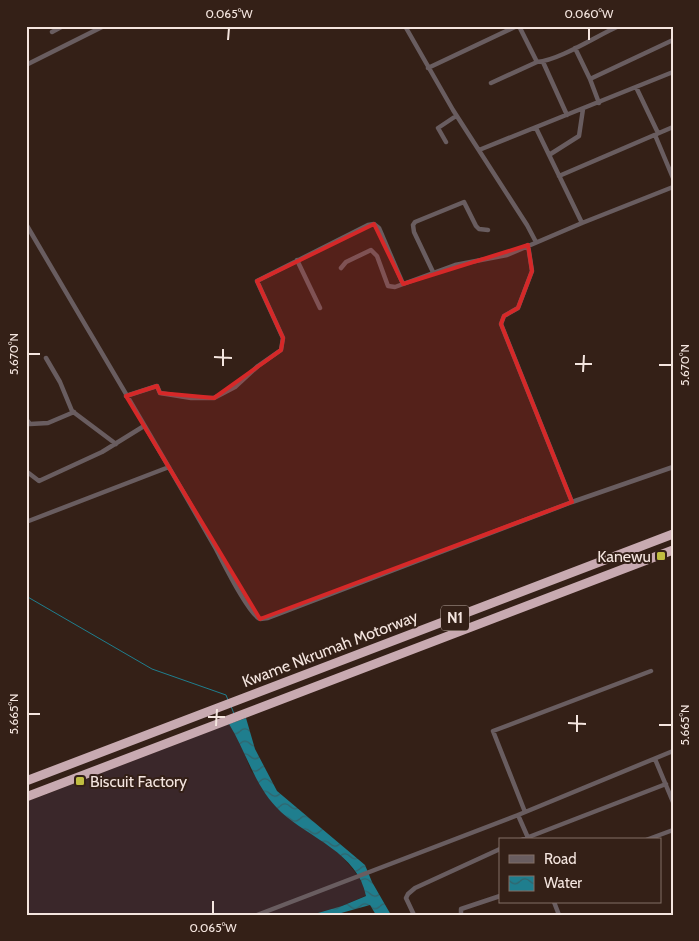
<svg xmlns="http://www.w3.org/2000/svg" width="699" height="941" viewBox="0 0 699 941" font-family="Cabin,sans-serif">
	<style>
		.commercial { fill: #3a272a }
		.water { fill: url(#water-waves) }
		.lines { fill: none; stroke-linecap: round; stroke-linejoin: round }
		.stream { stroke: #1f7e8e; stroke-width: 1 }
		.minor { stroke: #695d60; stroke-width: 4.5 }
		.motorway { stroke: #c8aab1; stroke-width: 9 }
		.marked { fill: #d62828; fill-opacity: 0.2; stroke: #d62828; stroke-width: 4; stroke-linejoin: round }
		.ticks { fill: none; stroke: #f4e5df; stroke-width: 2 }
		.poi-dot { fill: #c0be41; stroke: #342017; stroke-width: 2 }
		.labels { text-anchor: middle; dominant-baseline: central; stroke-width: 4; stroke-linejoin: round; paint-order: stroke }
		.shield { fill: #342017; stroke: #baaaa3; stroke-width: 1 }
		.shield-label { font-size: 15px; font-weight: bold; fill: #f4e5df }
		.poi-label { font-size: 16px; fill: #f4e5df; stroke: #342017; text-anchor: end }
		.street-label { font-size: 16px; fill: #f4e5df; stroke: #342017 }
		.neatline { fill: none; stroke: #f4e5df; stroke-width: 2 }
		.ticks-label { font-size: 12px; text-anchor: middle; fill: #f4e5df }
	</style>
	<defs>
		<pattern id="water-waves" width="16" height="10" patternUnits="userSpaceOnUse" patternTransform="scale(1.25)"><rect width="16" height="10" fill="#1f7e8e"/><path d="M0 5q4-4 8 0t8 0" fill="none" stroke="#32646c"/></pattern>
	</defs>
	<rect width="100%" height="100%" fill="#342017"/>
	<!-- commercial -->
	<path class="commercial" d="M229 724 239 739 251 771 320 839 339 853 355 872 364 886 367 895 342 906 311 915H26V802Z"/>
	<!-- water -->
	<path class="water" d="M246 718 255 749 277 791 365 865 372 882 391 915H376L370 905 334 915H311L342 906 366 896C358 853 309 838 281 812 254 786 248 755 229 724Z"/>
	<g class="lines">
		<!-- stream -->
		<path class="stream" d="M26 596 152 669 226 695 228 700
			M231 706 234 714"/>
		<!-- minor -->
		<path class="minor" d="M405 26 453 110 527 225 536 242
			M519 26 537 62
			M52 32 63 26
			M575 48 590 79
			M543 62 567 115
			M26 65 104 26
			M428 68 517 26
			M491 83 537 62C560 60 596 36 619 26
			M636 87 658 133
			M599 103 590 79 673 40
			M536 128 582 223
			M655 135 673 178
			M446 142 438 128 456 116
			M479 150 673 72
			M549 155 579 136 583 109
			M559 176 673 127
			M26 224C89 332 154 440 216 549 223 562 249 615 260 619L268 618 572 502 673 467
			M528 245 532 271 518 308 504 316 501 324 572 502
			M297 260 320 308
			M341 268 346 262 371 250 377 256 388 286 395 287 455 265 507 255 582 223 673 187
			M433 272 414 232 413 225 415 222 464 202 476 226 479 229 488 230
			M46 358 60 382 72 411 116 444
			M126 396 157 386 160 393 191 398H214L235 387 258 366 281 350 283 338 257 281 368 225 374 224 379 228 403 284
			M26 419 30 424 48 423 74 412
			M26 471 39 481 102 452 144 426
			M26 522 169 467
			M655 759 673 802
			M525 812 493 731 651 671
			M518 815 529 840
			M521 840 666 784
			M646 840 673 830
			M554 902 559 915
			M257 915 518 815 673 751
			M414 915 406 898 408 894 415 888 500 849
			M461 915V909L500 896"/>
		<!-- motorway -->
		<path class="motorway" d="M26 781 673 534
			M26 797 673 550"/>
	</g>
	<!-- marked area -->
	<path class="marked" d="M374 224 403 284 528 245 532 271 518 308 504 316 501 324 572 502 260 619 126 396 157 386 160 393 214 398 281 350 283 338 257 281Z"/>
	<!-- ticks -->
	<path class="ticks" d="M228 40 229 28M589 40V28M28 354H40M214 357 232 358M575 364H592M659 365H672M223 366V349M583 372 584 355M28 714H40M208 717H225M568 723 586 724M659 725H672M216 726 217 709M577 732V715M213 914V901"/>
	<!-- markers -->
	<g class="poi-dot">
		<rect x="656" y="551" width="10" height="10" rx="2.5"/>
		<rect x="75" y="776" width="10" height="10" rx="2.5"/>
	</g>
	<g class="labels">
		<!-- shield labels -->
		<rect class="shield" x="441" y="605.5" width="28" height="25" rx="4"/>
		<g class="shield-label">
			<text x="455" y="618">N1</text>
		</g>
		<!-- poi labels -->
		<g class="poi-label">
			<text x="651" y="556">Kanewu</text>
			<text x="90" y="781" text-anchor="start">Biscuit Factory</text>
		</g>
		<!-- street labels -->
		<g class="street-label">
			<text transform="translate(330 649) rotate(-21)">Kwame Nkrumah Motorway</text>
		</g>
	</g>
	<!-- border -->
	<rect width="699" height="941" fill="none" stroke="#342017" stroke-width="55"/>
	<!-- legend -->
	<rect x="499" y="838" width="162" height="65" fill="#342017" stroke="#816f67"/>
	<rect x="509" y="855" width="25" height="8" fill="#695d60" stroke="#816f67"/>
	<text x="544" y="864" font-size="15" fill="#f4e5df">Road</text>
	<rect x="509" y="876" width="25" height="15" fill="url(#water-waves)" stroke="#816f67"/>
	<text x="544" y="888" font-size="15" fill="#f4e5df">Water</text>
	<rect x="28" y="28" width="644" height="886" class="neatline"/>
	<g class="ticks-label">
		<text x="229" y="18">0.065°W</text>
		<text x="589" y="18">0.060°W</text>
		<text transform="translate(14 354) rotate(-90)" y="4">5.670°N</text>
		<text transform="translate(685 365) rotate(-90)" y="4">5.670°N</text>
		<text transform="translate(14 714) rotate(-90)" y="4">5.665°N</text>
		<text transform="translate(685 725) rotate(-90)" y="4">5.665°N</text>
		<text x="213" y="932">0.065°W</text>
	</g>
</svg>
